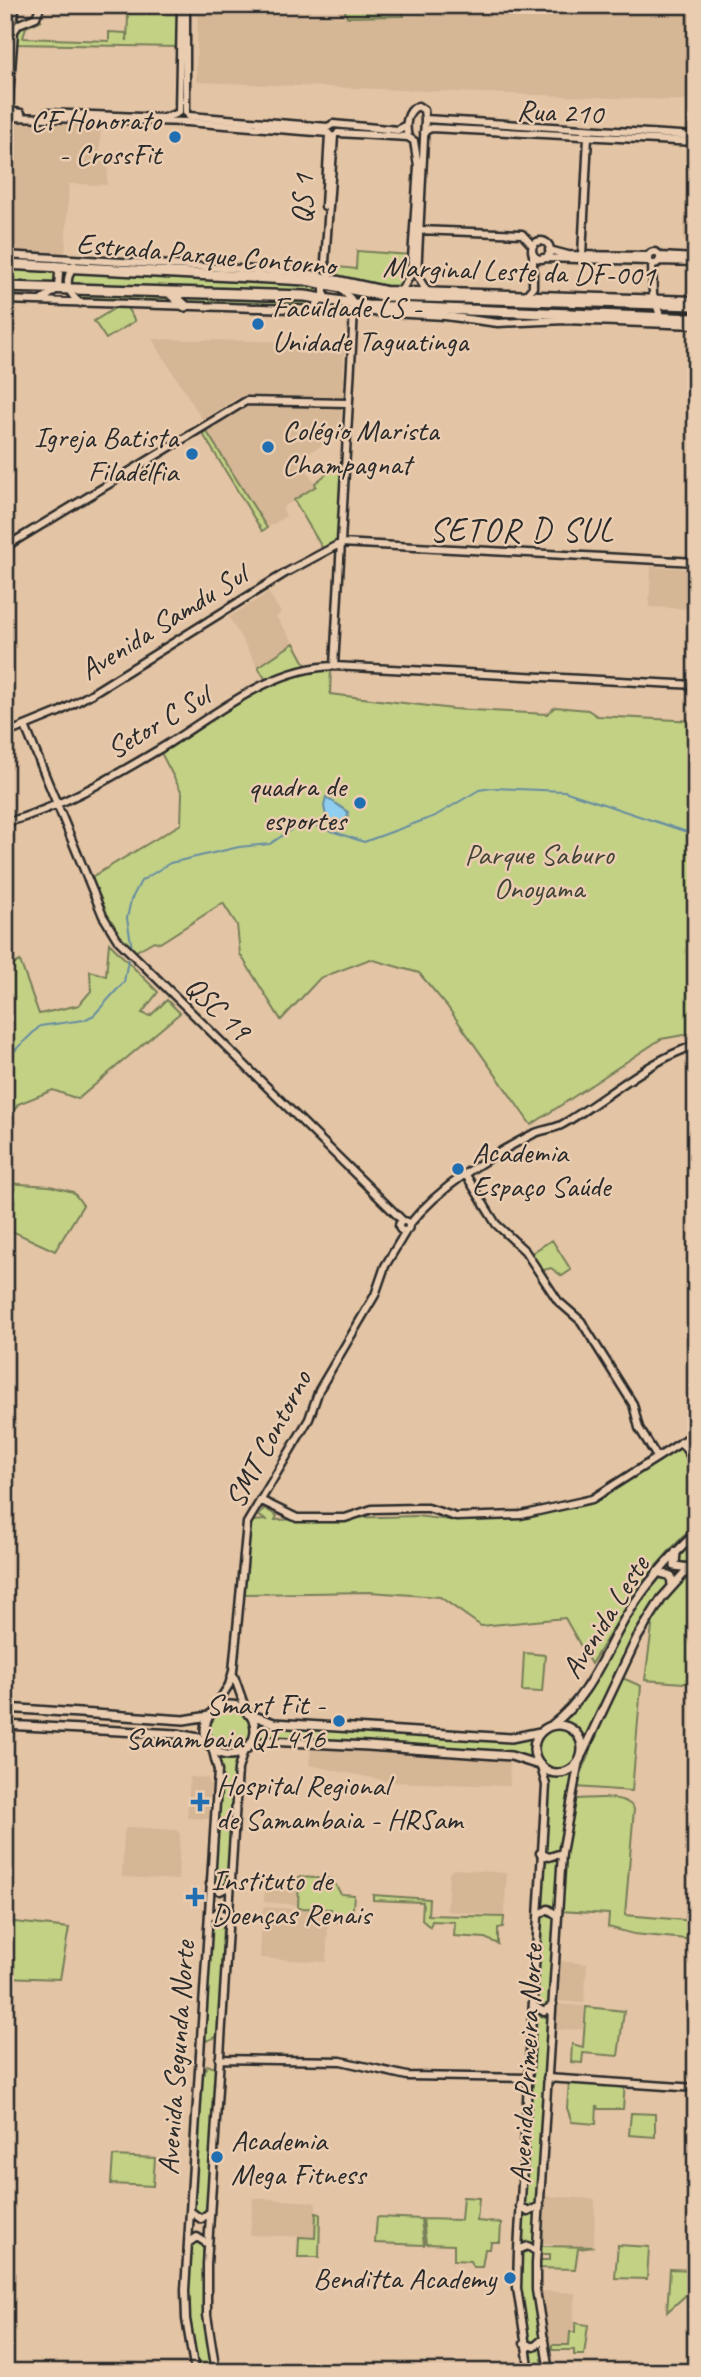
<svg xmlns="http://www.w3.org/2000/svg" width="701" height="2377" viewBox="0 0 701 2377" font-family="Caveat,sans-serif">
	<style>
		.built { fill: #d5b695 }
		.green { fill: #c3d185; stroke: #777e58; stroke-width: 2 }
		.water { fill: #8fceef; stroke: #678da1; stroke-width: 2 }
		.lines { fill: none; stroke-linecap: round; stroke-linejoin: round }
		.stream { stroke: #678da1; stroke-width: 2 }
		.secondary-casing { stroke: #2b2b2b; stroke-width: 11 }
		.primary-casing { stroke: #2b2b2b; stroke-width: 12 }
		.highway-casing { stroke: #2b2b2b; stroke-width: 14 }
		.secondary { stroke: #eacdb1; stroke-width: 6 }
		.primary { stroke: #eacdb1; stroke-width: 7 }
		.highway { stroke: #eacdb1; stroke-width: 9 }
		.poi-dot { fill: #1f6fb2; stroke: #eacdb1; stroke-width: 2.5 }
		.labels { text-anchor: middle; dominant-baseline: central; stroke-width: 5; stroke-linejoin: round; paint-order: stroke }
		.street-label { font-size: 30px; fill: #2b2b2b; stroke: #eacdb1 }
		.poi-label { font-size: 30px; fill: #2b2b2b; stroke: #eacdb1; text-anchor: start }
		.park-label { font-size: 30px; fill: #424438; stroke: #eacdb1 }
		.quarter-label { font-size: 33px; letter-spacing: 2px; fill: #2b2b2b; stroke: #eacdb1 }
	</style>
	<rect width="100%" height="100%" fill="#e3c4a4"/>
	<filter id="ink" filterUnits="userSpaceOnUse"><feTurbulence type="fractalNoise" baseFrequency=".0143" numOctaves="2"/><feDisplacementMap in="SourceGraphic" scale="14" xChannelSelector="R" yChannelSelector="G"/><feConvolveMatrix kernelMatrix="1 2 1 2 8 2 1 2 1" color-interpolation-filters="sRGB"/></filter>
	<g filter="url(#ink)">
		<!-- built -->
		<path class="built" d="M499 5H696V101L196 82 198 14 391 18 474 11Z
			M16 121 101 126 99 162 108 163 107 185 69 184 65 254 9 250Z
			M689 148H696V241L683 240Z
			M152 339 344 343 343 397 243 395 202 419Z
			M251 405 341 408 340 436 299 458 317 486 282 508 286 516 267 528 207 432Z
			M651 567 696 569V609L649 607Z
			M269 593 281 613 276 617 294 643 258 667 229 617Z
			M311 1747 509 1754 510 1786 392 1782 309 1765Z
			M190 1777 208 1778 209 1784 213 1785 211 1819 187 1818Z
			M128 1827 177 1830 180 1834 178 1880 122 1877 124 1831Z
			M454 1869 507 1873 504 1916 447 1911 449 1873Z
			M265 1878 297 1880V1905L264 1902Z
			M263 1907 329 1911 326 1962 260 1958Z
			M559 1961 587 1964 584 2003 557 2001Z
			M557 2004 584 2006 583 2029 555 2030Z
			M545 2196 595 2199 594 2247 542 2243Z
			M253 2198 313 2202 316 2204 315 2237 250 2235Z
			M538 2291 575 2293 572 2344H548Z"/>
		<!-- green -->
		<path class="green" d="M122 5H179L178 47 16 44 19 28 39 20H42L26 27 23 38 109 41V32L126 33 127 41 128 18Z
			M350 5H399L404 16 347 17 344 8Z
			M357 251 410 255 407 278 397 287 334 279 328 266 356 269Z
			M5 267 51 269 56 275 55 284 5 285Z
			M73 270 295 282 323 287V294L298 291 71 286 68 276Z
			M72 293 166 295 179 304 80 302Z
			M176 296 319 300 305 306C275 305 196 312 176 296Z
			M117 307 127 308 135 321 106 339 94 321Z
			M207 432 267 528 262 531 203 434Z
			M343 461 340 542 323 549 294 500 316 486 315 483Z
			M294 643 306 665 266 680 258 667Z
			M331 667 330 694 453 709 547 714 555 707 588 710 597 716 696 721V1033L661 1039 531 1125 447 1006 419 973 370 959 320 978 281 1020 240 954 237 925 223 903 160 943 154 941 131 954 113 934 92 877 181 824 182 793 158 747C217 713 263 680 331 667Z
			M109 943 158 992 142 1013 150 1016 167 1000 180 1013 78 1099 53 1090 18 1104 5 1130V969L20 961 39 1014 79 1005 91 991 90 971 106 976Z
			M5 1183 50 1186 73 1192 83 1205 55 1251 10 1230 5 1231Z
			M552 1240 571 1270 562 1276 551 1268 540 1271 530 1254Z
			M680 1447 696 1471V1525C651 1562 622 1615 591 1664L565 1618 481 1626 440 1597 370 1592 243 1594 248 1530 253 1521 266 1520 259 1516 264 1508 277 1516 275 1520 416 1516 458 1521 521 1519 552 1508 582 1504Z
			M696 1536V1558L653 1610 583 1751 582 1743 574 1730 553 1725 579 1698 656 1575Z
			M696 1565V1684L645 1680 654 1612Z
			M524 1653 545 1655 542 1692 522 1691Z
			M620 1677 641 1686 632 1791 576 1787Z
			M207 1728a22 22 0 1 1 44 0a22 22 0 1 1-44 0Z
			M256 1721 272 1726 517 1740 536 1735 532 1746 533 1758 507 1753 255 1740Z
			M536 1749a22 22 0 1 1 44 0a22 22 0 1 1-44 0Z
			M215 1752 224 1756 241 1754 236 1766 228 1882 222 1887H215L212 1881 219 1780Z
			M578 1763 570 1791 560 1848 534 2289 548 2372H529L516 2288 546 1786 542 1769C556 1777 568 1775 578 1763Z
			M574 1799C591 1799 626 1793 634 1809L625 1915 696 1921V1953L686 1939 634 1934 608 1927 609 1914 560 1911 567 1827Z
			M299 1877 332 1879 341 1894 354 1895 352 1918 348 1922 331 1921V1909L298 1908Z
			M373 1895 429 1899 428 1915 504 1917 503 1927 498 1928V1944L485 1938 454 1936 455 1922 432 1921 430 1927 422 1920 423 1902 373 1900Z
			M219 1914 223 1919 219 2036 206 2041 203 2029 211 1919Z
			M5 1921 69 1928 60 1979 5 1977Z
			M586 2007 624 2011 618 2056 583 2053 582 2063 571 2062 572 2044 583 2047Z
			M207 2065 215 2068 216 2080 208 2196 205 2212 198 2217 191 2210 198 2086Z
			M569 2082H625L623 2109H598L597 2105 596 2124 572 2122 567 2108Z
			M631 2113 655 2114V2137L629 2135Z
			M113 2156 155 2158 153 2186 111 2184Z
			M543 2196 542 2246 594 2247 578 2249 575 2269 538 2268V2260H550V2254H539Z
			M463 2197 479 2198 477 2221 501 2223 500 2242H491L490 2249H485L482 2267H473L470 2261 454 2260V2245L426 2244 423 2219 461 2220Z
			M316 2213 320 2214 319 2257H298L299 2237 315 2238Z
			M377 2217 421 2219 424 2245 375 2243Z
			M196 2240 203 2245 204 2321 213 2372H196L187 2318 190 2245Z
			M618 2245 649 2247 647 2279 615 2278Z
			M670 2269 696 2270V2286L667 2312Z
			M575 2323 588 2325 584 2355H574V2350H552V2345H569L570 2332H575Z"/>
		<!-- water -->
		<path class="water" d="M326 797 348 812 347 822 340 829 327 822 324 806Z"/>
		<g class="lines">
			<!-- stream -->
			<path class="stream" d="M132 949 127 918 131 900 141 881 170 863 239 847 270 844 295 827 308 823 364 842 435 816 479 790 492 788 564 791 696 835
				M5 1060 40 1026 84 1020 94 1015 124 982 128 960"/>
			<defs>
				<path id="secondary" d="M186 5V112
					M5 69 8 35 15 13
					M8 110 14 31 19 24 36 17 41 5
					M9 111 21 113
					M179 112 181 5
					M46 113 163 118 176 114
					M189 116 328 127
					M425 119 696 136
					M328 127 333 124 398 130 406 125
					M424 132 431 128 696 142
					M338 133 408 137
					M414 141 408 137C405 126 406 111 418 106L424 110 425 119 417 275 427 292
					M5 205 10 118 13 117 187 122 328 133
					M325 206 329 134
					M418 230 522 234 533 246
					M532 250a9 9 0 1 1 18 0a9 9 0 1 1-18 0Z
					M549 250 568 255 648 256
					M648 258a6 6 0 1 1 12 0a6 6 0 1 1-12 0Z
					M5 255 306 273 385 290 696 300
					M582 255 588 137
					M660 256 696 258
					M543 258 648 261
					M659 261 696 262
					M652 264 653 294 661 319
					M74 265C64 280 66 292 80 303
					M330 278 325 262 334 136
					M401 291 411 274 418 166 414 141
					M528 293 533 287V254
					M5 300 354 311 445 316 498 323 565 320 696 325
					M42 300 58 288 59 273 55 265
					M312 310 324 297V283
					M5 547 246 401 348 403
					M334 666 354 311 351 299 340 288
					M25 726 103 916 117 939 403 1221
					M5 734 59 712 91 694 287 572 341 543 696 562
					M5 823C62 807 113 777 163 747 215 715 271 667 334 666L696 685
					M466 1175 496 1224 525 1251 558 1301 581 1321 633 1404 639 1428 657 1457
					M399 1226a5 5 0 1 1 10 0a5 5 0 1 1-10 0Z
					M409 1225C440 1186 488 1157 533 1134 542 1129 553 1130 563 1124 606 1099 648 1060 696 1045
					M681 1442 696 1464
					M260 1500 297 1518H345L372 1509 418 1508H428L456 1517 521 1515 592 1499 696 1433
					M234 1676 247 1713
					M211 1713 229 1685 233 1671 247 1523 309 1419 319 1390 375 1295 385 1266 406 1231
					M540 1853 549 1857 562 1853
					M210 1884 220 1891 230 1886
					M539 1915 548 1909 558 1916
					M209 1917 219 1912 229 1919
					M533 2005 544 2012 553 2004
					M219 2059 341 2061 407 2076 528 2078
					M547 2078 696 2088
					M520 2206 528 2212 540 2206
					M190 2211 201 2219 209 2213
					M188 2243 197 2237 208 2244
					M518 2250 528 2246 537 2252
					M524 2343 534 2347 544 2338
					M195 2372 186 2319 185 2290 218 1771 212 1747
					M216 2372 207 2315V2264L238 1769 244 1750
					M530 2372 517 2288 518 2250 546 1785 541 1767
					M549 2372 536 2290V2263L562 1853 579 1760"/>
				<path id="primary" d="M676 1552 675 1566 689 1568
					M657 1572 671 1576 672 1585
					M205 1730a25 25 0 1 1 50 0a25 25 0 1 1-50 0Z
					M5 1708 184 1720 209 1716
					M248 1714 274 1723 511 1738 540 1732
					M534 1749a24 24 0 1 1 48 0a24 24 0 1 1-48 0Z
					M5 1725 177 1734 199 1738 209 1745
					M552 1725C590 1696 603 1655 627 1615 646 1584 669 1558 696 1533
					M249 1745 268 1741 368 1746 511 1756 539 1765
					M582 1754 637 1638 662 1598 696 1560"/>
				<path id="highway" d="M5 264 306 280 387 296 696 305
					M5 287 305 296 367 306 696 319
					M169 292 185 306"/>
			</defs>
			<!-- secondary casing -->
			<use href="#secondary" class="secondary-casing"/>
			<!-- primary casing -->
			<use href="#primary" class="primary-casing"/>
			<!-- highway casing -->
			<use href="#highway" class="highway-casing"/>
			<!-- secondary -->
			<use href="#secondary" class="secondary"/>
			<!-- primary -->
			<use href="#primary" class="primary"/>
			<!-- highway -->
			<use href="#highway" class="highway"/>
		</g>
	</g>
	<!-- markers -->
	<g class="poi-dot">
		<circle cx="175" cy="137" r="7"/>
		<circle cx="258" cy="324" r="7"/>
		<circle cx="268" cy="447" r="7"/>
		<circle cx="192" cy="454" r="7"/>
		<circle cx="360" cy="803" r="7"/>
		<circle cx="458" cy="1169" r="7"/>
		<circle cx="339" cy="1721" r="7"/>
		<path d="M196.5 1791.5h7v7h7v7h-7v7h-7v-7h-7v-7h7z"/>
		<path d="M191.5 1886.5h7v7h7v7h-7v7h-7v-7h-7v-7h7z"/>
		<circle cx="217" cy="2157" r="7"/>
		<circle cx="510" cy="2278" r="7"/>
	</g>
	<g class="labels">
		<!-- street labels -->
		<g class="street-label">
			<text transform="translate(560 112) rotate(3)">Rua 210</text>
			<text transform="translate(302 199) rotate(-88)">QS 1</text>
			<text transform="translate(206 254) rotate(5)">Estrada Parque Contorno</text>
			<text transform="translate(519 271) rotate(2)">Marginal Leste da DF-001</text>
			<text transform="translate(163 622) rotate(-32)">Avenida Samdu Sul</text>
			<text transform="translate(158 722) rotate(-31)">Setor C Sul</text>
			<text transform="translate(218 1008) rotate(44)">QSC 19</text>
			<text transform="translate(268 1439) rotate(-62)">SMT Contorno</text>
			<text transform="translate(605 1617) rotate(-58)">Avenida Leste</text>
			<text transform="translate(176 2058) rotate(-86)">Avenida Segunda Norte</text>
			<text transform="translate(526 2064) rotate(-87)">Avenida Primeira Norte</text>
		</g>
		<!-- poi labels -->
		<g class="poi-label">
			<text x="161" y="120" text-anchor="end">CF Honorato<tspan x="161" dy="34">- CrossFit</tspan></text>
			<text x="272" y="307">Faculdade LS -<tspan x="272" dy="34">Unidade Taguatinga</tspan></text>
			<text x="282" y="430">Colégio Marista<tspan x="282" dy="34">Champagnat</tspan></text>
			<text x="178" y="437" text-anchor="end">Igreja Batista<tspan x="178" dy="34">Filadélfia</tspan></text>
			<text x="346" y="786" text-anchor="end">quadra de<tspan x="346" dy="34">esportes</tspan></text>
			<text x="472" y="1152">Academia<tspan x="472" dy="34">Espaço Saúde</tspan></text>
			<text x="325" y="1704" text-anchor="end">Smart Fit -<tspan x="325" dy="34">Samambaia QI 416</tspan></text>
			<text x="216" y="1785">Hospital Regional<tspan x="216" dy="34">de Samambaia - HRSam</tspan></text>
			<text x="211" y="1880">Instituto de<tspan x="211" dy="34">Doenças Renais</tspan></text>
			<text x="231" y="2140">Academia<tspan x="231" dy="34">Mega Fitness</tspan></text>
			<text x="496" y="2278" text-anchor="end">Benditta Academy</text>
		</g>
		<!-- park labels -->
		<g class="park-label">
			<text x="539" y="854">Parque Saburo<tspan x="539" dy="34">Onoyama</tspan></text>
		</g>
		<!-- quarter labels -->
		<g class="quarter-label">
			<text x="522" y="530">SETOR D SUL</text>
		</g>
	</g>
	<!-- margin -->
	<rect width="701" height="2377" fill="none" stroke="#eacdb1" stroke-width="28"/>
	<rect x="14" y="14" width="673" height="2349" fill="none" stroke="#2b2b2b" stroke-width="2.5" filter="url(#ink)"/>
</svg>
